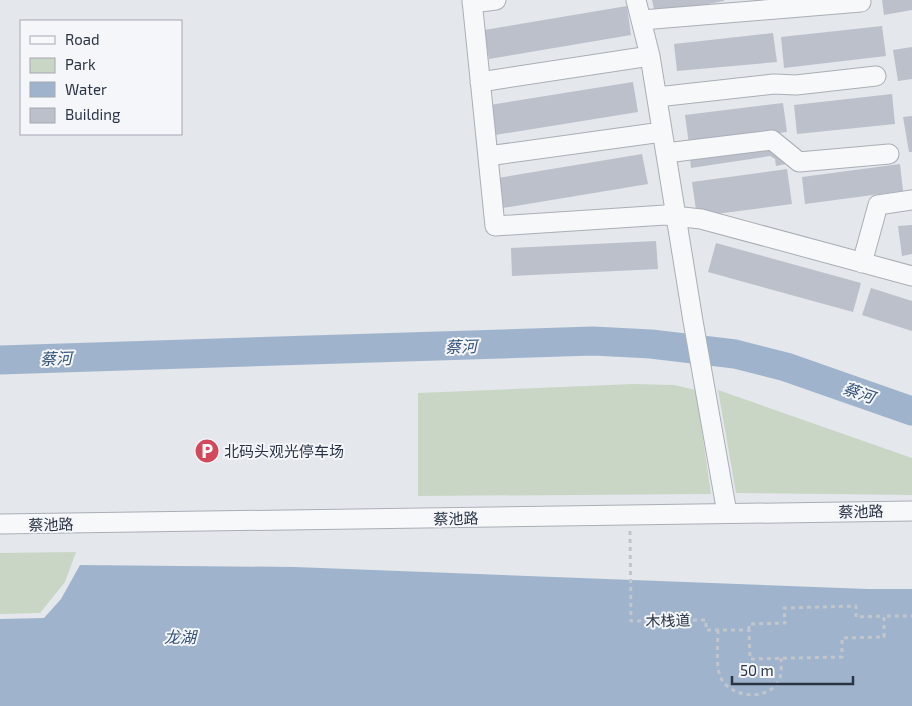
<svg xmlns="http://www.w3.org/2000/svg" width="912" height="706" viewBox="0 0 912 706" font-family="'Exo 2','Noto Sans SC',sans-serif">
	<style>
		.green { fill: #c9d6c5 }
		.water { fill: #9fb4cc }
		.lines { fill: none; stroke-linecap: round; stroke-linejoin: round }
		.river { stroke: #9fb4cc; stroke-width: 29 }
		.building { fill: #bbc0ca }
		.minor-casing { stroke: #a9aeb7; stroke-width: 21 }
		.path { stroke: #c2c5cb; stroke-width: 3; stroke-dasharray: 4 4; stroke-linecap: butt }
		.minor { stroke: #f7f8fa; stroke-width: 19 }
		.labels { text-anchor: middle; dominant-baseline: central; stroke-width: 4; stroke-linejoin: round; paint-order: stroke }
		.poi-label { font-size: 15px; fill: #2b3445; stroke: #f4f6f9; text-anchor: start }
		.street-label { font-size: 15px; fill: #2b3445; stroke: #f4f6f9 }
		.water-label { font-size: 16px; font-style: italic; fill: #34527a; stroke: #f4f6f9 }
	</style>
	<rect width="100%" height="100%" fill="#e4e7ec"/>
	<!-- green -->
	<path class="green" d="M633 384 674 385 696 390 711 494 418 496V393Z
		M718 390 912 458V495L736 493Z
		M76 552 65 582 40 613 0 614V553Z"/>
	<!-- water -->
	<path class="water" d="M80 565 295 567 868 589H912V706H0V619L44 618 61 599Z"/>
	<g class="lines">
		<!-- river -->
		<path class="river" d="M0 360 593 341 651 344 735 354 786 367 912 411"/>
	</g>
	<!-- building -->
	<path class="building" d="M652 0H724V1L655 14Z
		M882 0H912V10L884 15Z
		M627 6 631 35 489 59 484 30Z
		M882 26 886 56 784 68 781 37Z
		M773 33 777 62 677 71 674 44Z
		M912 47V79L898 81 893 50Z
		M633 82 638 112 495 135 490 105Z
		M892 94 895 124 797 134 794 105Z
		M783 103 787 132 689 145 685 115Z
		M912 116V152H909L903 117Z
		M768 145 785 157 786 164 776 166 775 159 770 156 691 168 690 158Z
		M642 154 648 184 503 208 498 178Z
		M900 164 903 191 805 204 802 177Z
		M787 169 792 204 708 215 696 210 692 182Z
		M912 225V254L902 256 898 226Z
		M656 241 658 269 512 276 511 248Z
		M716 243 861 283 853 312 708 272Z
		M871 288 912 301V331L862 315Z"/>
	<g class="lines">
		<defs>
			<path id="minor" d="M472 0 495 226 665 215 701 219 912 276
				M636 0 650 56 693 321 727 513
				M472 3 496 0
				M642 20 861 2
				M480 82 650 56
				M657 97 774 84 796 85 876 76
				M666 153 772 140 799 162 889 154
				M488 156 662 132
				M862 263 878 205 912 200
				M0 524 912 511"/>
		</defs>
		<!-- minor casing -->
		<use href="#minor" class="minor-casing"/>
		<!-- path -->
		<path class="path" d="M630 531 631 621 706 620V630H749L750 659 842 657V638L884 637V616H912
			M718 630C718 643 715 670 722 680 734 699 771 701 780 678 782 672 781 664 781 658
			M749 630V624L785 623 784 608 856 606V617L884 616"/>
		<!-- minor -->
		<use href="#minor" class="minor"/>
	</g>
	<!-- icons -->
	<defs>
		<symbol id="parking-disc" viewBox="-11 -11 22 22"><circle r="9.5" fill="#d1495b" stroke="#f4f6f9"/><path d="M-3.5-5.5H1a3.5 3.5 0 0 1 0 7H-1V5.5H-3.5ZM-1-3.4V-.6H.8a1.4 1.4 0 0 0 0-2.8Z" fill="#fff"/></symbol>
	</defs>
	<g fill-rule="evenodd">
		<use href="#parking-disc" x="193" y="437" width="28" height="28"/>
	</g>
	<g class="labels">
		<!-- poi labels -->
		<g class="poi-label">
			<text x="224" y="451">北码头观光停车场</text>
		</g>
		<!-- street labels -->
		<g class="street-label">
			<text transform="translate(861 511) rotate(-1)">蔡池路</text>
			<text transform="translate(456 518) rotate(-1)">蔡池路</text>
			<text transform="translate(51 524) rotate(-1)">蔡池路</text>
			<text transform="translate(668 620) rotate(-1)">木栈道</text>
		</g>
		<!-- water labels -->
		<g class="water-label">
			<text transform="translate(461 346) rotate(-2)">蔡河</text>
			<text transform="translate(56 358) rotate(-2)">蔡河</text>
			<text transform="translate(859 392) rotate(19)">蔡河</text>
			<text x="180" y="636">龙湖</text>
		</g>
	</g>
	<!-- legend -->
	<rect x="20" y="20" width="162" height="115" fill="#f4f6f9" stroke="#a4a8b1"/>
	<rect x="30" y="36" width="25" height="8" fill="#f7f8fa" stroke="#a4a8b1"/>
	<text x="65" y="45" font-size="15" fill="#2b3445">Road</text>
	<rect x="30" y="58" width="25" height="15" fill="#c9d6c5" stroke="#a4a8b1"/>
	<text x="65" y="70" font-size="15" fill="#2b3445">Park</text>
	<rect x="30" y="82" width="25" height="15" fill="#9fb4cc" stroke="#a4a8b1"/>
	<text x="65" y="95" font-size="15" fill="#2b3445">Water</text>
	<rect x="30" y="108" width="25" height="15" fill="#bbc0ca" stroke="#a4a8b1"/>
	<text x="65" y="120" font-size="15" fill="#2b3445">Building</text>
	<!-- scale -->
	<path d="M732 676v8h121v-8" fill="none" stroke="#2b3445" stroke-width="2.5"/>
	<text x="740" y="676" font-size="15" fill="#2b3445" stroke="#f4f6f9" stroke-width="4" paint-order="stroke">50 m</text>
</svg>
